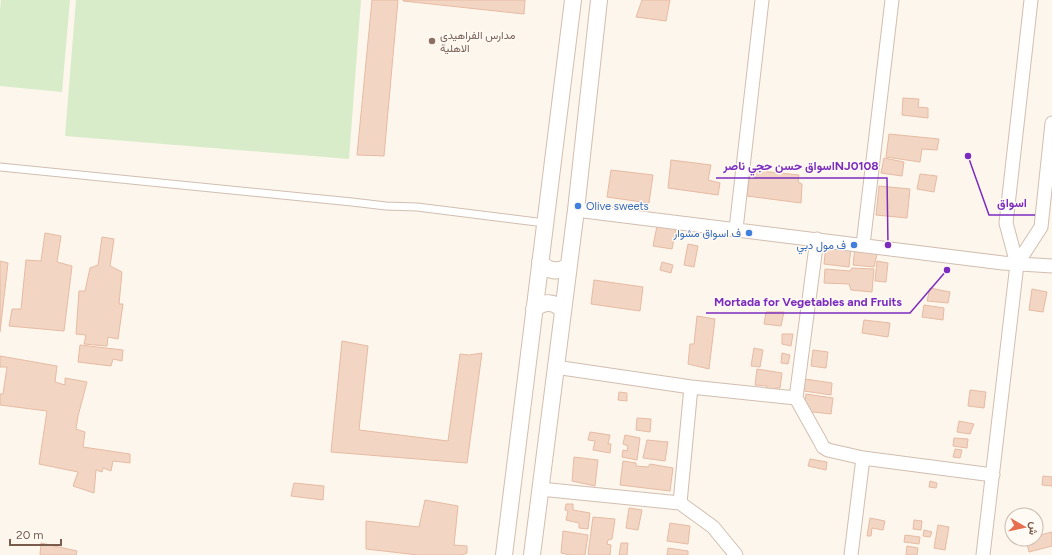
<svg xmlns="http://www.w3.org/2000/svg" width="1052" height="555" viewBox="0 0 1052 555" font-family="Figtree,Vazirmatn,sans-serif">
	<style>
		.green { fill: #d8ecc9 }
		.building { fill: #f3d5c3; stroke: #e6bba3 }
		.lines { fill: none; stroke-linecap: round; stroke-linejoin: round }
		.service-casing { stroke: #d1beb0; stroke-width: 9 }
		.minor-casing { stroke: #d1beb0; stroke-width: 15 }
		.tertiary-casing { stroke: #d1beb0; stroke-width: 18 }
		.service { stroke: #fff; stroke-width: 7 }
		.minor { stroke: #fff; stroke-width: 13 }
		.tertiary { stroke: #fff; stroke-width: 16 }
		.education-dot { fill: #8d6e63; stroke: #fffaf3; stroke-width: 1.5 }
		.shop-dot { fill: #3f7fe0; stroke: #fffaf3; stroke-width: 1.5 }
		.labels { text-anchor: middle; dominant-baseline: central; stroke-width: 3; stroke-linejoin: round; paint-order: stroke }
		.education-label { font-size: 11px; fill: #785e54; stroke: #fffaf3; text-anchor: start }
		.shop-label { font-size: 11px; fill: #366cbe; stroke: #fffaf3; text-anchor: end }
		.leader { fill: none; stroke: #7b2cbf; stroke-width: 1.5 }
		.callout-dot { fill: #7b2cbf; stroke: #fffaf3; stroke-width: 1.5 }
		.callout-label { font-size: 12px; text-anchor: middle; font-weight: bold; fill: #7b2cbf; stroke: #fffaf3; stroke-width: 3; stroke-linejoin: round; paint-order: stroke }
	</style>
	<rect width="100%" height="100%" fill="#fdf6ec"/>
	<!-- green -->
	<path class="green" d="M1 0H70L62 92 0 86V10Z
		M76 0H361L349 159 65 136Z"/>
	<!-- building -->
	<path class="building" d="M372 0H398L384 156 357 155Z
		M403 0H525L524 14 403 1Z
		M642 0H670L666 21 636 17Z
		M903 98 919 99 918 107 928 108V118L902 115Z
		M889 134 939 139 937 150 922 149 920 162 886 157Z
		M884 158 904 162 902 176 881 173Z
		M671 160 711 165 708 180 720 183 718 195 668 188Z
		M611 170 653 175 649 203 607 197Z
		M750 170 799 175 798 182 802 184 801 203 747 196Z
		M920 174 937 176 934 192 917 189Z
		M879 186 910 189 907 218 876 215Z
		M657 226 676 229 672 249 653 246Z
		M45 233 61 236 57 262 72 266 64 331 9 326 12 309H21L26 260 41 261Z
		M102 237 114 239 110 266 122 272 119 304H123L118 339 108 337 107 346 84 344 86 335 76 334 79 291H85L90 268 98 265Z
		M688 244 698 246 694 267 684 265Z
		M826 244 851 247 849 267 824 264Z
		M855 246 878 250 874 267 853 265Z
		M0 261 8 263 0 332Z
		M877 261 888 263 886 282 875 281Z
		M662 262 673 265 671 273 660 270Z
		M852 268 874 269 872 292 851 290 849 284 824 283 825 269 850 271Z
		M594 280 643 287 640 311 591 304Z
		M930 288 950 292 948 303 927 301Z
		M1032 289 1047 292 1043 312 1029 310Z
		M924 305 944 308 943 320 922 317Z
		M766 312H784L781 326 764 324Z
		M697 316 715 319 709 369 688 364 690 344H694Z
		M864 320 890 323 888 337 862 333Z
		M782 334H793L791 346 782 344Z
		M342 341 368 346 359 430 448 441 460 354 469 355 482 353 467 463 331 452Z
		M80 345 123 350 122 361 113 359 111 366 78 362Z
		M754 348 763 350 760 367 751 366Z
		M813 350 828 352 826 368 811 366Z
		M782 353 790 355 788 364 781 363Z
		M0 356 57 366 55 382 65 385V378L87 382 78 416 76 429 85 432 83 447 130 454V463L113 461 111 471 103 468 102 472 96 470 94 493 73 486 78 472 39 464 47 411 0 405V394H3L7 367H0Z
		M757 369 782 373 780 388H775V390L766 389 767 386 755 385Z
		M805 379 832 383 831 395 804 391Z
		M970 390 986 392 984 408 968 406Z
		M619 392 627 393V401L618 400Z
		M806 394 833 398 831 414 804 411Z
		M637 418 651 419 650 432 636 430Z
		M959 421 974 424 970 434 957 432Z
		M590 432 610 435 608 444H611L610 453 593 450 595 441 588 440Z
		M625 435 640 438 637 460 622 457 623 450 627 451 628 446 623 444Z
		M954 438 968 439 967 448 953 446Z
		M647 440 668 442 665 461 643 458Z
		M955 449 962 450 960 458 953 457Z
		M574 457 598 460 595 486 572 481Z
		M810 459 827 462 826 470 808 466Z
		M623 461 636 463V466L648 467 650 464 673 468 670 491 620 485Z
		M1043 476 1052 477V486L1042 485Z
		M930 481 937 483 936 488 929 487Z
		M294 483 324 486 323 500 291 496Z
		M425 500 458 506 454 545 467 546V553L462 555H418L366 549V521L419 527Z
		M566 504H573V510L590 513 588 529 579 528V523L566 520 568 511 565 510Z
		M629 508 642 510 638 530 626 528Z
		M593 517 615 519 612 539 608 540 607 544 611 545 610 555H591L588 554Z
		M870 518 885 521 883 530 872 528 871 536H867Z
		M914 520 922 521 921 530 913 529Z
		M670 523 690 526 688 544 667 541Z
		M938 525 949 527 945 550 934 548Z
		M924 530 932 532 930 537 923 536Z
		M563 531 588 535 585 555H570L561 553Z
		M1052 532V546L1029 552 1026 539H1036V536Z
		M905 535 920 537 919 544 904 542Z
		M41 543 77 551 76 555H40Z
		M621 543H628L627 555H619Z
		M907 546 918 548 917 555H906Z
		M668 548 688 551V555H667Z"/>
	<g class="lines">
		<defs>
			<path id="service" d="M0 167 352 202 386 206 417 207 545 223"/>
			<path id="minor" d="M576 210 1003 263 1052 266
				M736 229 762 0
				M863 245 892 0
				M1017 264 1041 227 1052 123
				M555 367 691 387 796 398 817 239
				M796 398 820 441 823 447 828 450 863 458 993 475
				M540 489 680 503 713 527 736 555
				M680 503 691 387
				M851 555 863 458
				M983 555 1017 264 1006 223 1031 0"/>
			<path id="tertiary" d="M540 262C548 272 558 273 568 266
				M534 309C545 301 553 301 563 310
				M504 555 573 0
				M532 555 576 210 599 0"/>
		</defs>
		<!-- service casing -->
		<use href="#service" class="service-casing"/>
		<!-- minor casing -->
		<use href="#minor" class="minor-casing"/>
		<!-- tertiary casing -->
		<use href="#tertiary" class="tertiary-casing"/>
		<!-- service -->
		<use href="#service" class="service"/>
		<!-- minor -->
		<use href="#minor" class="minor"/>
		<!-- tertiary -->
		<use href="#tertiary" class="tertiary"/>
	</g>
	<!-- markers -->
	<circle class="education-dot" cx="432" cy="41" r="4"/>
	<g class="shop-dot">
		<circle cx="578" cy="206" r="4"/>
		<circle cx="749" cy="233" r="4"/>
		<circle cx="854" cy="245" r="4"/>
	</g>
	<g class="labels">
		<!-- education labels -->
		<g class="education-label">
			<text x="440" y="35">مدارس الفراهيدي<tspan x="440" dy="13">الاهلية</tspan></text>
		</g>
		<!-- shop labels -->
		<g class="shop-label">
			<text x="586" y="206" text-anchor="start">Olive sweets</text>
			<text x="741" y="233">ف اسواق مشوار</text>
			<text x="846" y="245">ف مول دبي</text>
		</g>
	</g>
	<!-- callouts -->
	<path class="leader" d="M888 245L887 178H716M968 156L989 215H1035M947 270L910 313H706"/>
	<g class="callout-dot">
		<circle cx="888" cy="245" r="4"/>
		<circle cx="968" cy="156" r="4"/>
		<circle cx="947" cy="270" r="4"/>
	</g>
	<g class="callout-label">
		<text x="801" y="170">اسواق حسن حجي ناصرNJ0108</text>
		<text x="1012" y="207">اسواق</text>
		<text x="808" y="306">Mortada for Vegetables and Fruits</text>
	</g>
	<!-- north arrow -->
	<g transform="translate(1024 527) rotate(99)"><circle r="19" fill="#fffaf3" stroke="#cabbb1"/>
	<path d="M0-3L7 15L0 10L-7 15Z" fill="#e76f51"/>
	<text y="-6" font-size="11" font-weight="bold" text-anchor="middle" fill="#7a5c4d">ش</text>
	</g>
	<!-- scale -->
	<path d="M10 539v6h51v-6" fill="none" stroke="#7a5c4d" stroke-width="2"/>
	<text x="16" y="539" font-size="12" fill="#7a5c4d" stroke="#fffaf3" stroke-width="3" paint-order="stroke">20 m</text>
</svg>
